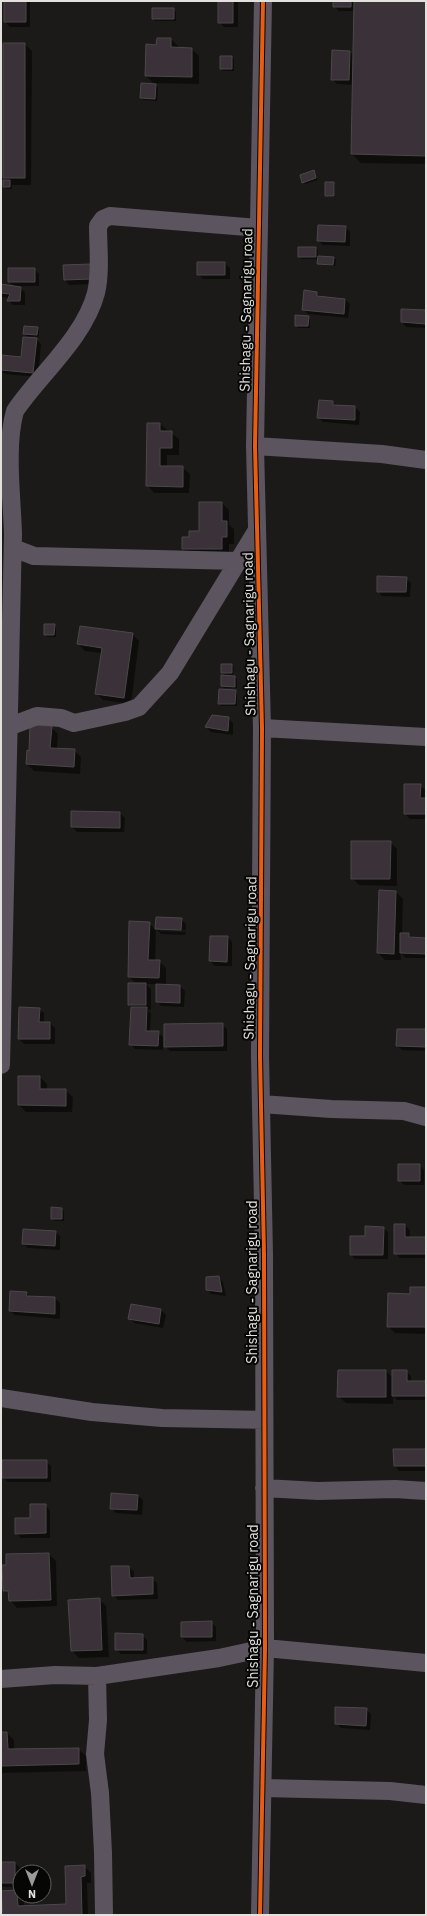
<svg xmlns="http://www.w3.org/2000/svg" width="427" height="1916" viewBox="0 0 427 1916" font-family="'IBM Plex Sans',sans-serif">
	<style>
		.shadow { fill: #0007 }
		.building { fill: #3b3139; stroke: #4a4848 }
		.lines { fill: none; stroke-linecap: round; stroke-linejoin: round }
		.minor { stroke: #5c545f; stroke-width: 18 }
		.cycleway-casing { stroke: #060605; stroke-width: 6 }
		.cycleway { stroke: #e95d12; stroke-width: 4 }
		.labels { text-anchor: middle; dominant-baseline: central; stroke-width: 4; stroke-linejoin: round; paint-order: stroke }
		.street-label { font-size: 14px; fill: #e2e1de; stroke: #060605 }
	</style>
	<rect width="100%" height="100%" fill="#1b1a18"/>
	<!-- shadow -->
	<path class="shadow" d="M5 1H30V27H10L5 22Z
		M219 1H238V27H224L219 22Z
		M334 1H426V164L361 163 352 154 354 85 337 84 332 79 350 52 354 56 355 11H339L334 6Z
		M174 9 176 12V21H155L153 19Z
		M1 24 2 26V45H1Z
		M171 39 178 46V48L192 49 199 56V84L153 83 146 76 157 46Z
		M25 44 32 51 31 185H12V189H7L4 187 7 181 4 178Z
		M232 57 234 59V71H223L221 69Z
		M155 85 158 87 157 101 143 100 141 97Z
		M313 172 318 180 305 184 303 182Z
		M333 183 335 185V197H328L326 195Z
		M346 227 350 232V246L323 245 318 241Z
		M316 248 318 250V257L334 258 336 260 335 266 320 265 318 263V259H301L299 256Z
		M225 263 230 268V279H203L198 274Z
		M34 269 39 274V286H19L25 293V305H13L9 301 10 298 1 297V285L15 287 9 282Z
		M95 270V284L69 285 65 280Z
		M317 293 321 297 345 299 350 304 348 318 308 314 303 309Z
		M426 311V328L406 327 402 322Z
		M308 317 310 319V328H298L296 326Z
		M37 328 39 331V337L26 336 24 334Z
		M36 339 41 344 38 377 5 374 1 371V357L22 358Z
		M333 402 337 406 355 407 360 412 359 425 323 422 318 417Z
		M160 424 179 439V455H167V467H182L190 474 189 493H154L147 485Z
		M222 503 229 510V525L234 529V544H229V556H190L183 549 190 538 200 532Z
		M406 578 411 583 410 597 382 596 378 591Z
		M54 625 56 627V637H47L45 634Z
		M132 634 139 641 131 704 103 700 96 693 102 653 85 651 78 644Z
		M232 665 234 668 233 676 237 679V688H224L222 686 226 676 222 673Z
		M235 691 237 693V706H221L219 704Z
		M228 718 233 723V735L211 732 206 727Z
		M51 727 58 734 57 749 74 750 81 757 80 774 34 771 27 764 28 751 30 752Z
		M420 785 425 790 426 819H410L405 814Z
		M120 813 125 818 124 832H77L72 827Z
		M390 842 397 849V886L359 885 352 878Z
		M396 892 403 899 402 934H409L413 938 426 939V958H405L401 953V960H385L378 953Z
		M157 918 181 919 186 924V930L160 929V931L186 932 185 935 161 934 156 929Z
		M149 923 156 930 155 961H159L166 968V986H180L185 991 184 1007 161 1006 157 1001V984H146L151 989V1010H148L151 1013 150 1032H158L163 1037V1050L135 1049 130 1044 132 1008 129 1005 137 984 129 977Z
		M228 937 232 942V966H215L210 961Z
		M39 1009 44 1013V1023H50L55 1028V1044H24L19 1039Z
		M222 1024 227 1029V1051H170L165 1046Z
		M426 1030V1051L402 1050 397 1046Z
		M40 1077 47 1084V1090H65L73 1097 72 1112H26L19 1105Z
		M419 1165 424 1170V1185H404L399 1180Z
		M62 1209 64 1211V1221H55L52 1219Z
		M405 1225 410 1230V1238H426V1258H400L395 1253Z
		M383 1228 388 1232V1259H355L351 1255 366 1237Z
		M56 1232 60 1236V1250L28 1248 23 1244Z
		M218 1277 223 1282 226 1296 211 1294 207 1289Z
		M426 1288V1334L395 1333 388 1326 411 1295Z
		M26 1293 30 1297 55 1298 60 1303V1319L15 1315 10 1311Z
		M132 1305 161 1310 166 1315 163 1328 134 1323 130 1318Z
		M386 1371 393 1378 406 1371 411 1376V1382H426V1400H397L393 1396V1404L346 1403 338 1396Z
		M394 1450H426V1471H399L395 1466Z
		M46 1461 51 1466V1482H8L3 1478Z
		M138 1496 143 1500 142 1515 116 1513 111 1508Z
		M45 1505 50 1510V1538H21L16 1533Z
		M49 1554 56 1561 57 1606 17 1608 10 1600 9 1596 4 1590Z
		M129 1567 134 1572V1579L152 1578 157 1583 158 1599 118 1600 113 1595Z
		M99 1599 106 1606 109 1657 79 1658 72 1651Z
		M211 1622 216 1627V1641L187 1642 182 1637V1623Z
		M142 1635 147 1640V1654H121L116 1649Z
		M366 1709 371 1714 370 1730 341 1728 336 1723Z
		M1 1733H7L14 1740V1750L78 1749 86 1756V1771L1 1773Z
		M1 1863H15L20 1868 19 1887H3L1 1885Z
		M84 1866 91 1873V1883H87L88 1915H4V1908L1 1905V1892L17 1891 24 1898V1907L67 1905Z"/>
	<!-- building -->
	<path class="building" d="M4 1H26V22H4Z
		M218 1H233V23H218Z
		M333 1H351V7H333Z
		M354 1H426V156L351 154Z
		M152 8H174V19H152Z
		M157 38H171V47L192 48V77L145 76 146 44 156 45Z
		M3 43H25V178H3Z
		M332 50 350 51 349 80H331Z
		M220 56H232V69H220Z
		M141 83 156 84 155 99 140 98Z
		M314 170 316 178 302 183 300 175Z
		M3 180H10V187H3Z
		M325 182H334V196H325Z
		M318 225 346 226 345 242 317 241Z
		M298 247H316V257H298Z
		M318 256 334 257 333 265 317 264Z
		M197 262H225V275H197Z
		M91 264V279L64 280 63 265Z
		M8 268H35V282H8Z
		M1 284 21 287 20 301H7L10 294 1 293Z
		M304 290 317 292V296L345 299 344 314 302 310Z
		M401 309 426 310V324L401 322Z
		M295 315 309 316 308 326H295Z
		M24 326 38 327 37 335 23 334Z
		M23 337 37 338 33 373 1 370V355L21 357Z
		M319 400 333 401V405L355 406V420L317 418Z
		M147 423H160V431H172V448H160V466H183V487L146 486Z
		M199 502H222V521H227V537H222V549H182V537H189V531H199Z
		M377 576 407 577 406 592H377Z
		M44 624H55L54 635H44Z
		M80 626 133 633 124 698 95 694 102 648 77 644Z
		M221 664H232V673H221Z
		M221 675 235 676V687L221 686Z
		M219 689 236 690 235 704H218Z
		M212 715 229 717 228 731 205 727Z
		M30 725 52 726 50 748 75 749 74 767 26 764 27 750 29 751Z
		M404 784H421L420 798H426V814H404Z
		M71 811 120 812V828L71 827Z
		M351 841H391L390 879H351Z
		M379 890 396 891 394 954 377 953Z
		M156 917 182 918 181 930 155 929Z
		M129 921 150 922 148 960H160L159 978 128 977Z
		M400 933H409V937L426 938V954L400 953Z
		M210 936H228L227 962 209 961Z
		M128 983H146V1005H128Z
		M156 984 180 985V1003L156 1002Z
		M19 1007 40 1008 39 1022H50V1039H18Z
		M131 1007H147L146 1031H159L158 1046 129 1045Z
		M223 1023V1046L164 1047V1024Z
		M397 1029H426V1047L396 1046Z
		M18 1076H40V1089H66V1106L18 1105Z
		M398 1164H420V1181H398Z
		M51 1207 62 1208V1219H51Z
		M394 1224H405V1237H426V1254H394Z
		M365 1226 384 1227 383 1255H350V1236H365Z
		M23 1229 56 1231 55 1246 22 1244Z
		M219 1276 222 1292 206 1290V1277Z
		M410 1287H426V1327H387L388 1293 410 1294Z
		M10 1291 27 1292 26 1296 55 1297V1314L9 1311Z
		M131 1304 161 1309 159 1324 128 1319Z
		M338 1370H386V1397H337Z
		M392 1370H407V1381H426V1396H392Z
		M393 1449H426V1466H394Z
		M2 1460H47V1478H2Z
		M111 1493 138 1495 137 1510 110 1509Z
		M30 1504H46V1533L15 1534V1518H30Z
		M49 1553 51 1600 9 1601 8 1591H3L2 1565H6V1554Z
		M111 1566H129L130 1578 153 1577V1594L112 1596Z
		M100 1598 102 1650 71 1651 68 1600Z
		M212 1621V1637H181V1622Z
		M115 1633 143 1634V1650H115Z
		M335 1707 367 1708 366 1726 335 1724Z
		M1 1732H7L8 1749 79 1748V1764L1 1766Z
		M1 1862H15V1883H1Z
		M85 1865V1876L81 1877 82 1915H3L1 1891 17 1890 18 1906 66 1904 65 1866Z"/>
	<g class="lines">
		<!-- minor -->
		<path class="minor" d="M255 446 382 454 426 460
			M13 548 34 556 238 561
			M8 727 37 716 61 718 74 723 125 712 139 707 170 673 257 530
			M262 728 426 737
			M1 1065 13 534C12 498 5 446 15 411 40 374 84 338 96 293 101 272 98 248 98 226L103 219 110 216 259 228
			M261 1104 331 1109 404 1111 426 1117
			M1 1398 92 1412 162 1418 263 1420
			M264 1488 318 1491 395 1489 426 1491
			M97 1676 98 1720 95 1754 100 1793 103 1853 104 1915
			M1 1679 55 1675 97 1676 219 1658 265 1648 426 1663
			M263 1788 390 1791 426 1795
			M260 1915 265 1648 264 1255 260 1056 262 728 255 446 263 1"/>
		<defs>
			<path id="cycleway" d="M260 1915 265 1648 264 1255 260 1056 262 728 255 446 263 1"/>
		</defs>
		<!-- cycleway casing -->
		<use href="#cycleway" class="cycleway-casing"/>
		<!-- cycleway -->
		<use href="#cycleway" class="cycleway"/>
	</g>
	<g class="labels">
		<!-- street labels -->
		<g class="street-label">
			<text transform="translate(246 310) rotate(-89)">Shishagu - Sagnarigu road</text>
			<text transform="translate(249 634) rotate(-91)">Shishagu - Sagnarigu road</text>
			<text transform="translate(250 958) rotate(-89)">Shishagu - Sagnarigu road</text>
			<text transform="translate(252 1282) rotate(-90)">Shishagu - Sagnarigu road</text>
			<text transform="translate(253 1606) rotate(-90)">Shishagu - Sagnarigu road</text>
		</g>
	</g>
	<!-- border -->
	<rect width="427" height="1916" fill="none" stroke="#e2e1de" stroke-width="4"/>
	<!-- north arrow -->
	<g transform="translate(32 1884) rotate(180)"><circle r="19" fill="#060605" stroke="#5e5e5c"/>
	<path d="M0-3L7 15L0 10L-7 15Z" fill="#9c9b99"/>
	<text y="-6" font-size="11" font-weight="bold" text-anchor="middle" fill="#e2e1de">N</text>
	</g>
</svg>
